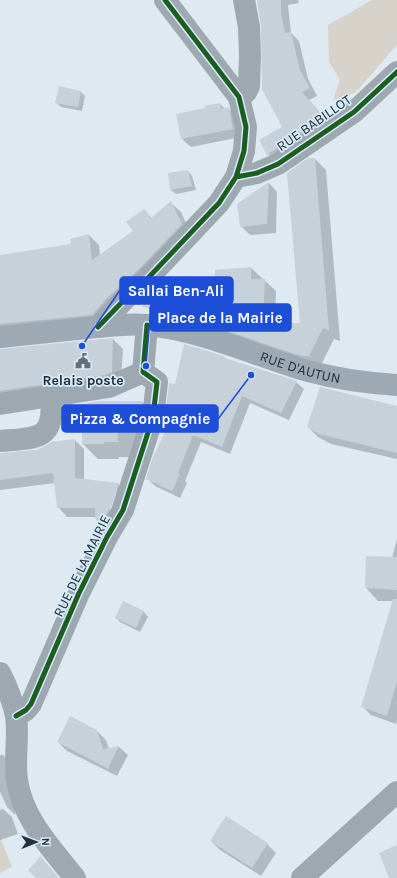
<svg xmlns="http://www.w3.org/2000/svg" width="397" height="878" viewBox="0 0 397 878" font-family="Karla,sans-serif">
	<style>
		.green { fill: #d7d2ca }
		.shadow { fill: #0003; fill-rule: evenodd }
		.building { fill: #c6d1d9 }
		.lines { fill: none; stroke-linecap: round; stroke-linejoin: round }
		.minor { stroke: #9ea8b1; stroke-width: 22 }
		.major { stroke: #9daab4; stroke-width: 22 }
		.cycleway-casing { stroke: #d6eafa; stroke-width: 8 }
		.cycleway { stroke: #1b5e20; stroke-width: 5 }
		.labels { text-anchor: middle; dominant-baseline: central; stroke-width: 3.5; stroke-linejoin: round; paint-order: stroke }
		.street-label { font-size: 14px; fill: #223039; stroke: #d6eafa }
		.poi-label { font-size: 14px; font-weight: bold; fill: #223039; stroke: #d6eafa }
		.leader { fill: none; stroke: #1d4ed8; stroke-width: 1.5 }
		.callout-dot { fill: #1d4ed8; stroke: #d6eafa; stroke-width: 1.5 }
		.callout { fill: #1d4ed8; stroke: #1d4ed8; stroke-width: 1.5 }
		.callout-label { font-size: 15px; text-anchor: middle; font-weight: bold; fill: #fff }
	</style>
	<rect width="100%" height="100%" fill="#dee9f2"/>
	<!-- green -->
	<path class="green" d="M372 0H397V45L355 93 333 100 340 80 329 62 328 25Z
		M153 291 182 299 183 317 142 307Z
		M0 837 12 867 0 873Z"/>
	<!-- shadow -->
	<path class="shadow" d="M258 0H298L299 3 288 5 291 33 299 41 308 79 317 96 309 100 331 125 276 162 268 154 260 140 283 127Z
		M81 92 85 96 82 111 61 107 57 103Z
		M220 104 225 109 228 108 237 117 241 137 191 147 182 139 206 109Z
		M315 159 326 170 340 341 334 339 320 367 228 338 216 327V271L251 268 276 291 275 324H301Z
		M188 171 192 176 196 190 176 194 171 190Z
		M269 183 277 192 276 233 250 235 241 226Z
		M171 203 181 212 191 234 102 324 0 340V275L73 245 89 235 99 245 100 256 134 231 144 210 152 218Z
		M113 339 123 349 121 382 0 407V350Z
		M226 359 296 382 304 389 289 420 250 403 230 454 201 442 185 481 187 483 180 498 155 486 147 478 167 431 164 428 175 385Z
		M142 402 157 417 151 443H133V457H119V459H98L83 444Z
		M397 407V459L331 444 318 437 308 427Z
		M75 440 84 449V480L118 484 128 493 106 528 96 519V517H67L58 507 55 483 0 490V492V454L38 450 51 443ZM115 490H117L111 510 109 509Z
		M397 539V601H378L366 588 392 558Z
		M123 603 144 612 148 617 140 632 120 622 116 618Z
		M397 631V720L396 724 371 715 362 706Z
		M97 731 106 740 109 749 119 747 128 755 117 776 67 751 58 742Z
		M0 755H3L12 764 15 803V815L7 807 0 792Z
		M3 809 12 817 18 834 0 840V810Z
		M211 841 267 844 276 853 261 876 220 850Z"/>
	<!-- building -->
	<path class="building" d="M257 0H281V14L285 33 291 32 300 70 310 88 302 92 323 117 267 155 259 140 282 127 262 89 261 27Z
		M59 86 81 91 78 107 55 103Z
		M220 103 221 109 229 107 233 129 181 139 176 114 205 108 204 106Z
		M308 158H315L329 331 323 328 309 356H302L292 353 215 327V270L251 267V279H265L263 323H300L287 173Z
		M188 170 192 186 170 190 168 173Z
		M269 182 267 224 240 227 237 204Z
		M171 201 182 224 140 268 107 298 92 315 0 324V255L71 244 70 239 89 234 92 260 133 231 126 222 144 209 151 218Z
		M113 338 112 372 105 375 0 391V349Z
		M184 344 224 356 225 358 297 381 281 413 242 396 222 447 193 435 178 473 180 474 172 491 146 479 152 459 167 428H162L165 418 169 383 175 384Z
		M320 387 397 406V453L319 434 307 427Z
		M99 401H142L141 414 136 428H118V442H104V444H82V404Z
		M75 439V478L119 483 112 505 103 519H95V508H57L53 473 0 480V453L36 450 46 446 51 442Z
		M366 556 397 557V590L365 588Z
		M393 599H397V682L387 716 361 707Z
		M123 601 144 611 136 628 115 618Z
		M70 716 97 730 103 749 119 746 109 766V769L57 742Z
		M226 816 268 843 252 868 210 841Z
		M397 845V878H389L379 853Z
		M41 856 43 859 59 878H36L28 870Z"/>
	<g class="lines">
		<!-- minor -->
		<path class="minor" d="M239 97 246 92 249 86 250 55 249 27 244 0
			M236 177 257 173 278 164 354 112 397 72
			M98 327 125 299 149 277 219 203 236 177 244 151 246 127 239 97 165 0
			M0 404 109 387 143 372
			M0 441C37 438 55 441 51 397
			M0 673C7 687 13 701 16 716 19 737 14 759 17 780 22 818 52 849 75 878
			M16 716 26 710 31 704 79 593 107 537 123 510 153 417 157 382 143 372 147 325
			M302 878 397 792"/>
		<!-- major -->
		<path class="major" id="s1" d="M0 337C29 334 58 331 87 328 107 326 128 323 148 325 201 330 256 356 308 371 337 379 367 383 397 385"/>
		<defs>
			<path id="cycleway" d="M236 177 257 173 278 164 354 112 397 72
				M98 327 125 299 149 277 219 203 236 177 244 151 246 127 239 97 165 0
				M16 716 26 710 31 704 79 593 107 537 123 510 153 417 157 382 143 372 147 325"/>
		</defs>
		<!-- cycleway casing -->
		<use href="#cycleway" class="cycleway-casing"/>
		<!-- cycleway -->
		<use href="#cycleway" class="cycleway"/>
	</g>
	<!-- icons -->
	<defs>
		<symbol id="civic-bare" viewBox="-9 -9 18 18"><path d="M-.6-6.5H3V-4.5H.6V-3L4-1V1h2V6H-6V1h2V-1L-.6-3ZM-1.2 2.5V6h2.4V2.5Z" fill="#64717a" stroke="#d6eafa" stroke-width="2.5" paint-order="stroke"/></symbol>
	</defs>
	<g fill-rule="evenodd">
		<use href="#civic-bare" x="72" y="350" width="22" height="22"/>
	</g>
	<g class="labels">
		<!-- street labels -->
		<g class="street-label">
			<text transform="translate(314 123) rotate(-35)">RUE BABILLOT</text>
			<text stroke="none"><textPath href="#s1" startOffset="307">RUE D'AUTUN</textPath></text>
			<text transform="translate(82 566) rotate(-64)">RUE DE LA MAIRIE</text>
		</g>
		<!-- poi labels -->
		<g class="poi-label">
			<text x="83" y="380">Relais poste</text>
		</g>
	</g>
	<!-- callouts -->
	<path class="leader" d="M82 346L120 290M146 366L150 318M251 375L218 419"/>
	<g class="callout-dot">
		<circle cx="82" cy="346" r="4"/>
		<circle cx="146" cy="366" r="4"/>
		<circle cx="251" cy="375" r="4"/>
	</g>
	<g class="callout">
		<rect x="120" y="277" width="113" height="27" rx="4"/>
		<rect x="150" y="304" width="141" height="27" rx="4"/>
		<rect x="62" y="405" width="156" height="27" rx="4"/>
	</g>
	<g class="callout-label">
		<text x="176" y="296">Sallai Ben-Ali</text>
		<text x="220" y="323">Place de la Mairie</text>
		<text x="140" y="424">Pizza &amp; Compagnie</text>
	</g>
	<!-- north arrow -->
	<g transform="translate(36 842) rotate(89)" stroke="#d6eafa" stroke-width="3" paint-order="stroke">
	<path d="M0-3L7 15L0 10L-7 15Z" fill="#223039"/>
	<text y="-6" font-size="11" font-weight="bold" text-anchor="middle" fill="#223039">N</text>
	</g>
</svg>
